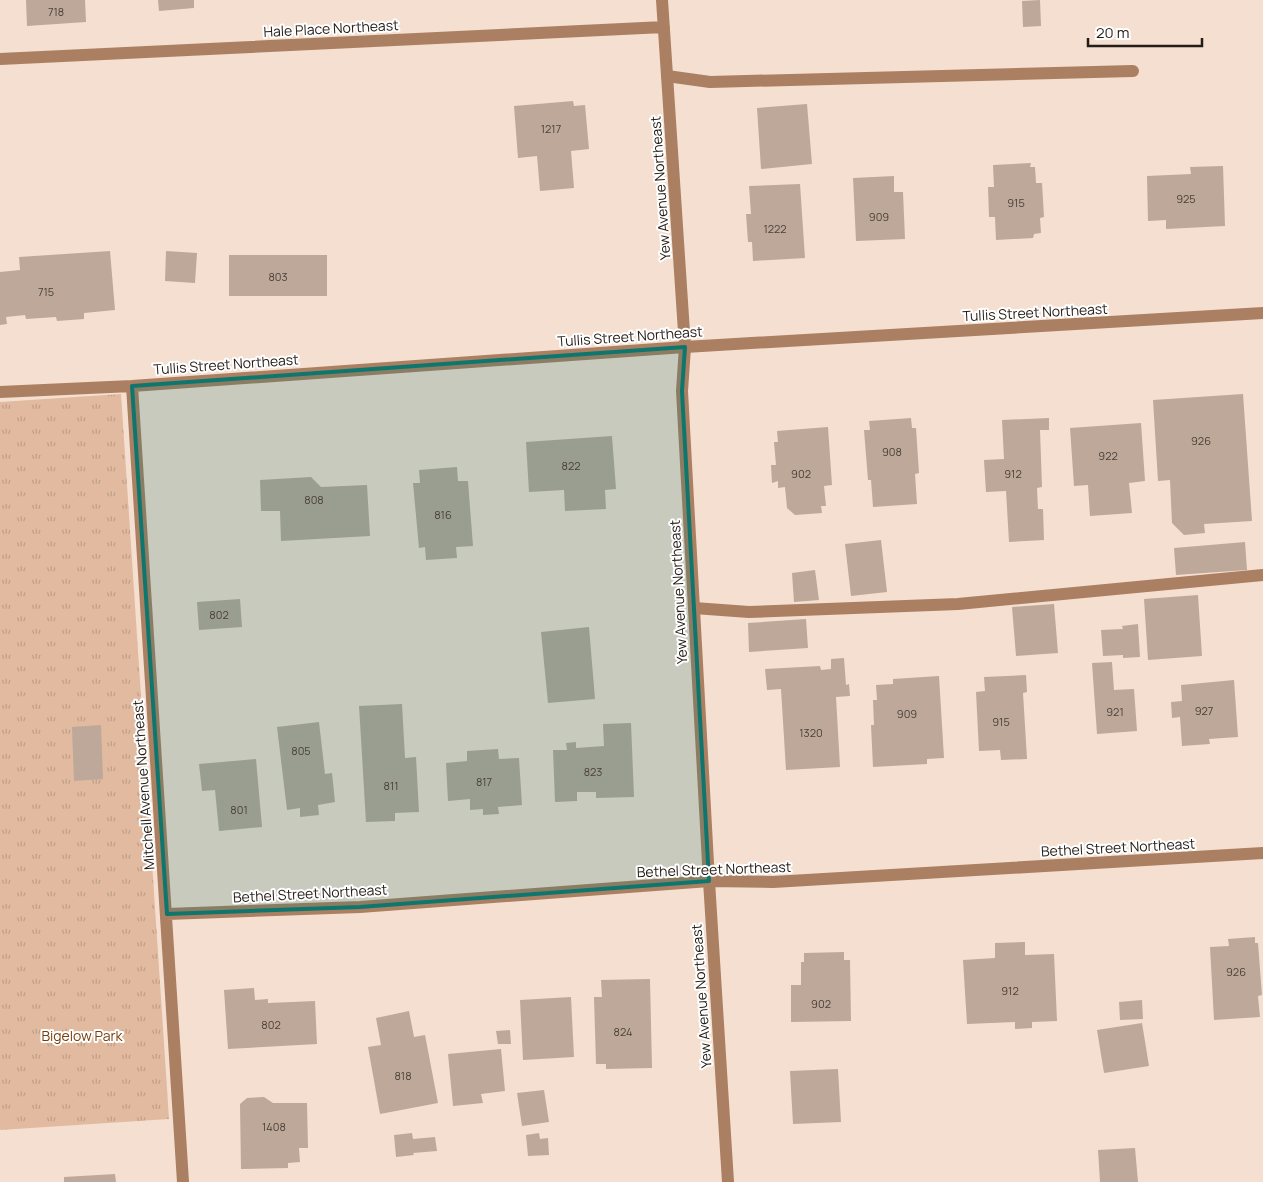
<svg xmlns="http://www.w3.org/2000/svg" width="1263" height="1182" viewBox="0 0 1263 1182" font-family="Manrope,sans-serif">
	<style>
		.park { fill: url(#park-tufts) }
		.building { fill: #bda89a }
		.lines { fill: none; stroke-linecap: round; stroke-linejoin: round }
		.lane { stroke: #ab7f62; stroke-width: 12 }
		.street { stroke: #ab7f62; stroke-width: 12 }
		.marked { fill: #0f766e; fill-opacity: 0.2; stroke: #0f766e; stroke-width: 4; stroke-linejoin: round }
		.labels { text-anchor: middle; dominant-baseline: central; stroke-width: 4; stroke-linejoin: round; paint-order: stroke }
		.number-label { font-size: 11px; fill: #4a3f37 }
		.street-label { font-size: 14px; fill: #241c16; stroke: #fff }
		.park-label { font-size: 14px; fill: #783f0d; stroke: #fff }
	</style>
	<defs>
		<pattern id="park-tufts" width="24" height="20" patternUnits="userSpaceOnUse" patternTransform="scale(1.25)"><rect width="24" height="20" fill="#e1baa0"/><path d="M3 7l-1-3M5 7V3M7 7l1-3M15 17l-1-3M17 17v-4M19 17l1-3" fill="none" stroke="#c19f89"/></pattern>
	</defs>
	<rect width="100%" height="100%" fill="#f5dfd0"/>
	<!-- park -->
	<path class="park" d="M121 394 169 1119 0 1130V402Z"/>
	<!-- building -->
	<path class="building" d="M26 0H85L86 22 27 26Z
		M158 0H194V8L159 11Z
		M1040 0 1041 26 1023 27 1022 1Z
		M573 101 574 106 585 105 589 149 571 151 574 188 540 191 537 156 518 158 514 106Z
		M807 104 812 164 761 169 757 108Z
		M1031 163 1030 167H1035L1036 183H1042L1044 217 1040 218 1041 233 1034 234 1033 238 996 240 995 217H989L988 187H994L993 165Z
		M1223 166 1225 226 1166 229V220L1148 221 1147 176 1191 174 1190 167Z
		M894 176V192H903L905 239 856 241 853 178Z
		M800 184 805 258 753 261 752 242H748L746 214H751L749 186Z
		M110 251 115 310 84 313V319L57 321 56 317 26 319 25 315 6 317 7 324 0 325V272L20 270 19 257Z
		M166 251 197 253 195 283 165 281Z
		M229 255H327V296H229Z
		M1243 394 1252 521 1204 524 1205 533 1184 535 1172 523 1170 480 1158 481 1153 400Z
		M911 418 912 428H916L919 473 915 474 917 504 873 507 871 480H868L864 430H870L869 421Z
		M1049 418V430H1040L1042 487 1037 488 1038 509H1043L1044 540 1009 542 1006 491 986 492 984 460 1004 459 1002 420Z
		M1141 423 1145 481 1129 483 1132 513 1090 516 1088 485 1074 486 1070 428Z
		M828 427 832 485 824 486 826 506H821L822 513 795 515 787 508 785 487 778 488V481L772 483 771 465H776L774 442H778L777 431Z
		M612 436 616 489 605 490 606 509 565 511 564 490 529 492 526 442Z
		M457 467 458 481H468L473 546 456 547 457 558 426 560 425 547 419 548 413 483H420L419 470Z
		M311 477 321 487 367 485 370 536 281 541 280 511H261L260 480Z
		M881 540 887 592 851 596 845 544Z
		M1245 542 1247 570 1176 575 1174 548Z
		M815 570 819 600 794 602 792 573Z
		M1198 595 1202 656 1148 660 1144 599Z
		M240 599 242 627 199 630 197 602Z
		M1054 604 1058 653 1016 656 1012 607Z
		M806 619 808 648 749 652 748 623Z
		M1138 624 1140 657 1123 658V655L1103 656 1101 630 1123 629 1122 626Z
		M589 627 595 699 548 703 541 632Z
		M844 658 846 685 849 684 850 696 836 697 840 767 786 770 781 689 767 690 765 669 820 666 821 670 831 669V659Z
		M1112 662 1114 690 1134 689 1137 731 1097 734 1092 663Z
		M1026 675 1027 692 1023 693 1027 759 1001 760 1000 750 979 751 976 692 985 691 984 677Z
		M939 676 944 758 927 759V764L873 767 871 725H874L873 700H877L876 685 893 684V679Z
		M1234 680 1238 737 1209 739 1210 744 1182 746 1180 717 1172 718 1171 702 1182 701 1181 685Z
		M402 704 405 758 416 757 419 812 395 813V821L366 822 359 706Z
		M319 722 325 774 332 773 335 802 318 805 319 815 300 817V808L287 810 277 727Z
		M631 723 634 797 596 798V792H577V801L555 802 553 750H567L566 743 576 742V748L604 746 603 724Z
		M101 725 103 779 74 781 72 727Z
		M498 749 499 759 519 758 522 805 498 807 499 814 483 815V809L470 810V799L448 801 446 763 467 761V751Z
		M256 759 262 827 219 831 215 790 202 791 199 764Z
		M1255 937V943H1258L1262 995 1258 996 1260 1017 1214 1020 1210 947 1229 946 1228 939Z
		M1025 942V955L1054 954 1057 1021 1032 1022V1028L1015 1029V1022L967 1024 963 960 995 958V943Z
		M844 952V960H850L851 1021 791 1022V985H801V962H804V953Z
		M650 979 652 1068 606 1069V1064H596L594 997H602L601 980Z
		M254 988 255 1000 268 999V1003L315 1001 317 1044 228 1049 224 990Z
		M571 997 574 1057 523 1060 520 1000Z
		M1142 1000 1143 1019 1120 1020 1119 1002Z
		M409 1011 414 1037 425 1035 438 1103 380 1114 368 1047 381 1045 376 1018Z
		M1142 1023 1149 1066 1104 1073 1097 1030Z
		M510 1030 511 1044H498L496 1031Z
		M501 1049 505 1091 481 1094 483 1103 453 1106 448 1054Z
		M838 1069 841 1122 793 1124 790 1071Z
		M544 1090 549 1122 522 1126 517 1093Z
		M264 1097 273 1103H307L308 1148H299L300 1162 288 1163V1168L241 1169 240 1104 247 1098Z
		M412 1133 413 1139 435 1137 437 1151 413 1153 414 1155 396 1157 394 1135Z
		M539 1133 540 1139 548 1138 549 1155 528 1156 526 1135Z
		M1135 1148 1138 1182H1100L1098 1150Z
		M115 1174 116 1182H64V1177Z"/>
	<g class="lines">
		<!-- lane -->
		<path class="lane" d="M667 76 710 82 1133 71
			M694 608 749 612 958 604 1263 575"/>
		<!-- street -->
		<path class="street" d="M662 0 685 347 682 391 709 881 728 1182
			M0 59 664 27
			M132 386 183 1182
			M0 392 132 386 685 347 1263 313
			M167 914 360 907 709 881 773 882 1263 853"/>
	</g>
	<!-- marked area -->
	<path class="marked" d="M685 347 682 391 709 881 360 907 167 914 132 386Z"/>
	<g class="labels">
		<!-- number labels -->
		<g class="number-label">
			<text x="56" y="11">718</text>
			<text x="551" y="128">1217</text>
			<text x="1186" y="198">925</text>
			<text x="1016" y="202">915</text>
			<text x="879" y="216">909</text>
			<text x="775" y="228">1222</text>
			<text x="278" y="276">803</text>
			<text x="46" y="291">715</text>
			<text x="1201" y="440">926</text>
			<text x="892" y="451">908</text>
			<text x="1108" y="455">922</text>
			<text x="571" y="465">822</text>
			<text x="801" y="473">902</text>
			<text x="1013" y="473">912</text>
			<text x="314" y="499">808</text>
			<text x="443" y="514">816</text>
			<text x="219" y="614">802</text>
			<text x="1204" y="710">927</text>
			<text x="1115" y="711">921</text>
			<text x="907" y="713">909</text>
			<text x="1001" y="721">915</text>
			<text x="811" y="732">1320</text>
			<text x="301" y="750">805</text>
			<text x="593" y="771">823</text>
			<text x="484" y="781">817</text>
			<text x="391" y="785">811</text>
			<text x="239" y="809">801</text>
			<text x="1236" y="971">926</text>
			<text x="1010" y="990">912</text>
			<text x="821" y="1003">902</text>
			<text x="271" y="1024">802</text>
			<text x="623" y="1031">824</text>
			<text x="403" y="1075">818</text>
			<text x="274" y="1126">1408</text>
		</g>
		<!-- street labels -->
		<g class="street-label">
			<text transform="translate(331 28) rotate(-3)">Hale Place Northeast</text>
			<text transform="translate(660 188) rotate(-94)">Yew Avenue Northeast</text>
			<text transform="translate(1035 312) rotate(-3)">Tullis Street Northeast</text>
			<text transform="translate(630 336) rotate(-4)">Tullis Street Northeast</text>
			<text transform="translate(226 364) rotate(-4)">Tullis Street Northeast</text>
			<text transform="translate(678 592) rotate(-93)">Yew Avenue Northeast</text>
			<text transform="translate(143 785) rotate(-94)">Mitchell Avenue Northeast</text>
			<text transform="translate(1118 847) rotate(-3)">Bethel Street Northeast</text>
			<text transform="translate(714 869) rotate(-2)">Bethel Street Northeast</text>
			<text transform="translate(310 893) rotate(-3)">Bethel Street Northeast</text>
			<text transform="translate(701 996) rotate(-94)">Yew Avenue Northeast</text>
		</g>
		<!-- park labels -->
		<g class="park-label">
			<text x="82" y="1035">Bigelow Park</text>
		</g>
	</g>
	<!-- scale -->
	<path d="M1088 38v8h114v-8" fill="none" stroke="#241c16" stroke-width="2.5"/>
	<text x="1096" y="38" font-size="15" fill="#241c16" stroke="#ffffff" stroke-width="4" paint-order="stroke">20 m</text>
</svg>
